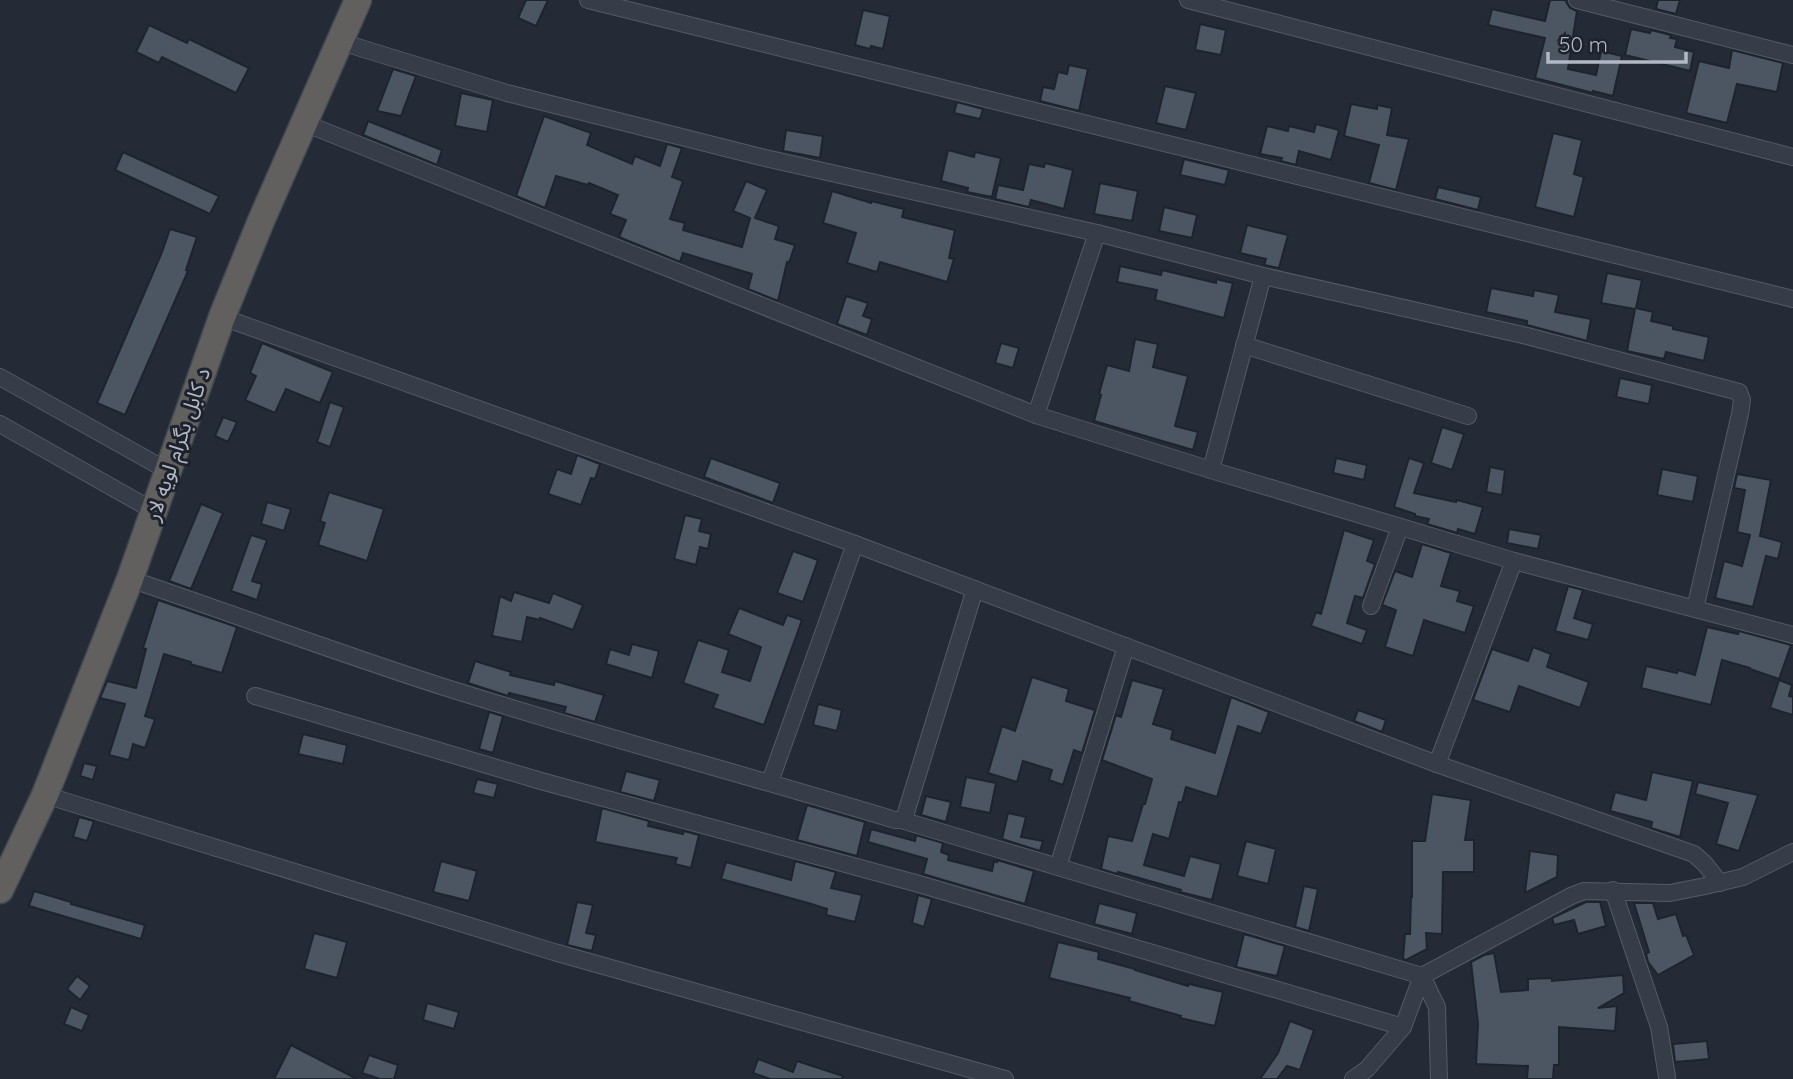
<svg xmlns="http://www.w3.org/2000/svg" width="1793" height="1079" font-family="Quicksand,'Noto Sans Arabic',sans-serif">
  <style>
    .building { fill: #4c5562; stroke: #1e242e; stroke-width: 2 }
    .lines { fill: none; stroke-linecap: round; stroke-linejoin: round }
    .minor-casing { stroke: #555b65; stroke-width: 18 }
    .trunk-casing { stroke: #424852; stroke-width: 29 }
    .minor { stroke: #373d48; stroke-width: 16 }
    .trunk { stroke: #61605e; stroke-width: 26 }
    .labels { text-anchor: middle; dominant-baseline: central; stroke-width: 6; stroke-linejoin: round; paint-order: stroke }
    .street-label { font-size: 21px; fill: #b2b8c4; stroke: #1d222c }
  </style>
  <rect width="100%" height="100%" fill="#242b37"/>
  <!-- building -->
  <g class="building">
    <polygon points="526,0 548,0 536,26 518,18"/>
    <polygon points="1550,0 1565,0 1570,8 1577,11 1568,69 1596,75 1601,51 1622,56 1613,96 1593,91 1593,93 1535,78 1545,38 1488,25 1492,9 1545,21"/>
    <polygon points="1658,0 1680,0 1676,14 1656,9"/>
    <polygon points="863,10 890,16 883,49 871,46 870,49 855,45"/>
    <polygon points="1200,24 1226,30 1221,55 1195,50"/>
    <polygon points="149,25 187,43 189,39 249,68 236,93 162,57 159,63 136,52"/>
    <polygon points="1631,29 1650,33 1651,30 1671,35 1670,38 1677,39 1675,47 1694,52 1690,71 1625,55"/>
    <polygon points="1732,50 1783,63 1777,92 1737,84 1727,123 1686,113 1699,61 1729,68"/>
    <polygon points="1069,65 1088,69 1079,111 1040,101 1043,87 1054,89 1058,72 1067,74"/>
    <polygon points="393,69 416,76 401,116 377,111"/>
    <polygon points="1165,86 1196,93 1186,130 1156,123"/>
    <polygon points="461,93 493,100 487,132 455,126"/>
    <polygon points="957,102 983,109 980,119 954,113"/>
    <polygon points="1351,104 1377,109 1377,105 1392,108 1387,135 1409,139 1396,190 1369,183 1379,145 1344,136"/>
    <polygon points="544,116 591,133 587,145 632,164 635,156 660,166 667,144 682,148 672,177 683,181 670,219 685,223 683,230 742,247 750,218 733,211 746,181 767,190 755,218 779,226 775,239 795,245 789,263 787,262 778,301 748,289 752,274 683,253 680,262 619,237 626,220 610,214 618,195 589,183 588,185 556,176 545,208 516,196"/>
    <polygon points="368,121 442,150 437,165 363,135"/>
    <polygon points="1316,124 1339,130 1331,160 1299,151 1296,165 1281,161 1282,158 1260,154 1267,126 1288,131 1289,126 1314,132"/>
    <polygon points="786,130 823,136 820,158 783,151"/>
    <polygon points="1553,133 1582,140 1574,174 1584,177 1574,217 1535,207"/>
    <polygon points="948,150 974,157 975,152 1001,158 992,197 967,192 968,188 941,181"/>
    <polygon points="123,152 219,196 210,214 115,170"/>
    <polygon points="1184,159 1229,170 1225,185 1180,175"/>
    <polygon points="1045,163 1073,170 1064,209 1031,200 1029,207 995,199 998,185 1023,190 1029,164 1044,167"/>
    <polygon points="1100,183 1138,191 1132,221 1094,214"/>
    <polygon points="1438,187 1481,197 1478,210 1435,199"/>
    <polygon points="832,191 871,203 871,201 904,209 902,217 955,230 949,258 954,259 947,282 880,262 877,272 847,263 856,233 823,223"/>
    <polygon points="1164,207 1197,215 1192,238 1159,231"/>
    <polygon points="1247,225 1288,235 1279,268 1264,265 1266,259 1240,253"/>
    <polygon points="170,229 197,237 186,270 188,271 125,415 97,403 162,252"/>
    <polygon points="1120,266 1161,275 1162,270 1216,283 1216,279 1233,283 1224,318 1155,300 1157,290 1117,282"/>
    <polygon points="1607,273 1642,280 1636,308 1653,312 1651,321 1673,326 1673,329 1709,337 1704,361 1666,352 1664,359 1627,351 1635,309 1601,303"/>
    <polygon points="1491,288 1533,296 1534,290 1559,295 1555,312 1591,319 1587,341 1527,325 1527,321 1486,312"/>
    <polygon points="846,296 868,303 863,316 872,319 867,335 837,324"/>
    <polygon points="1135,339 1158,344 1153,367 1188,376 1175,426 1198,432 1193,450 1094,421 1101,395 1099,394 1107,365 1129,371"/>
    <polygon points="262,343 333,372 320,403 286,389 275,413 245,400 256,376 250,373"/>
    <polygon points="1001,343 1019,348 1013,368 995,363"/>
    <polygon points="1620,378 1652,385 1649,404 1616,397"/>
    <polygon points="330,402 344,407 330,447 317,442"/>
    <polygon points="223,417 237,422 228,442 215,436"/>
    <polygon points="1442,427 1464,434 1452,470 1431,463"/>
    <polygon points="577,455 600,464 595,479 591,478 581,505 548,494 557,469 571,474"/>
    <polygon points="711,458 780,483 773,503 704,477"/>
    <polygon points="1336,458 1367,465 1364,480 1333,473"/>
    <polygon points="1409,458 1424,463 1414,493 1456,502 1457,500 1483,507 1475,534 1458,529 1457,533 1427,524 1429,519 1415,516 1415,514 1394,507"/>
    <polygon points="1490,467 1505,470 1502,495 1486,492"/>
    <polygon points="1662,469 1698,476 1693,502 1657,495"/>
    <polygon points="1737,474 1771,480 1760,536 1782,542 1778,559 1766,556 1753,607 1715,598 1724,561 1742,566 1750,535 1737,532 1745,490 1734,488"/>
    <polygon points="329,492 384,509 367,561 318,545 325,523 320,521"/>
    <polygon points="267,502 291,509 284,531 261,524"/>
    <polygon points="201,504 223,513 191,589 169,581"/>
    <polygon points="685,515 702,519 699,531 711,534 708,549 700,547 696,565 674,559"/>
    <polygon points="1509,529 1541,535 1538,549 1507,543"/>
    <polygon points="1344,530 1374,540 1367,561 1375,564 1363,598 1355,596 1347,623 1367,630 1362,644 1311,626 1316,612 1321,614"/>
    <polygon points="251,535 267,540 252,581 262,584 257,600 231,591"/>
    <polygon points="1422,544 1451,553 1441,586 1460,591 1457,601 1474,606 1465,633 1424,620 1413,656 1385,647 1396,610 1382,605 1395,571 1412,577"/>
    <polygon points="793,551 818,560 803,602 777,593"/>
    <polygon points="1568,586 1583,590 1574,618 1593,624 1588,640 1555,631"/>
    <polygon points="514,592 549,603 553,593 583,605 573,630 540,618 540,620 527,617 522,642 492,636 500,596 511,601"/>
    <polygon points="158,600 237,627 222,673 190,664 191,662 164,654 145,716 155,719 145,748 133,744 129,760 109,755 125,704 100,698 107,681 136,688 146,649 143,648"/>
    <polygon points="739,608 783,625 787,615 802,620 764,725 713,708 718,695 683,683 698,640 729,650 722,672 750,681 761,647 728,634"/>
    <polygon points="1707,627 1738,634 1739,631 1791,645 1779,679 1750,669 1750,668 1722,660 1711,705 1641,688 1646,666 1677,673 1678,670 1695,675"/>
    <polygon points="632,644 659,651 652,678 606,664 610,649 629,655"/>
    <polygon points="1533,647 1551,654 1547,667 1589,682 1580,708 1519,686 1510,712 1473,700 1492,649 1528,661"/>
    <polygon points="475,661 511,672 510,675 554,685 555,681 604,695 595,722 564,713 566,707 509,693 508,696 468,683"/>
    <polygon points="1032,677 1069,689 1066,701 1095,710 1082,753 1074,750 1063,785 1049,780 1052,770 1023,761 1017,782 988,773 1002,726 1015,731"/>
    <polygon points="1132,680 1164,689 1153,724 1173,730 1171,739 1215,753 1231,697 1269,712 1261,734 1238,726 1217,797 1186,787 1182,802 1179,802 1169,839 1153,834 1144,865 1184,876 1190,856 1221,864 1212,900 1180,892 1181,890 1118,872 1117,874 1101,869 1108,836 1132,841 1143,804 1145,804 1152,779 1102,760 1116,715 1121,717"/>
    <polygon points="1779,680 1792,685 1789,696 1793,697 1793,715 1770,708"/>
    <polygon points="818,704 842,710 837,731 813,725"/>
    <polygon points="1358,710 1386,720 1382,732 1354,721"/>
    <polygon points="489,712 503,716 493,753 479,749"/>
    <polygon points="303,734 347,745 343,764 298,754"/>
    <polygon points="84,763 97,766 93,780 80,776"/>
    <polygon points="626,771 660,780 654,801 620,792"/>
    <polygon points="1652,772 1693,781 1680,837 1651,828 1652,822 1610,811 1615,792 1646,800"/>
    <polygon points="966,777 996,783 990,813 960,807"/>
    <polygon points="477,779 498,784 494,798 473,793"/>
    <polygon points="1698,782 1758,795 1739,851 1716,844 1728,803 1695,794"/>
    <polygon points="1432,794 1471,800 1465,840 1474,840 1474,872 1443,872 1442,934 1426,933 1427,949 1406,960 1403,959 1405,934 1410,934 1411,897 1412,897 1412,841 1425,841"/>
    <polygon points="926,796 951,802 946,822 921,815"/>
    <polygon points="807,805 865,822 857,856 797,840"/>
    <polygon points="602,808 649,821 648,826 683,834 684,831 699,835 691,868 675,864 677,858 595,842"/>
    <polygon points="1008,813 1026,817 1021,837 1043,841 1040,851 1002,839"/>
    <polygon points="79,817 94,821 87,841 73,837"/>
    <polygon points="871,829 915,841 916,835 943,843 941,852 949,855 948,860 992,871 994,861 997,862 997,860 1034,871 1025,904 923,874 927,859 868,842"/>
    <polygon points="1246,841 1276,849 1268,884 1237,876"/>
    <polygon points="1530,851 1558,855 1557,877 1525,893"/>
    <polygon points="441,861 477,871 469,901 433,892"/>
    <polygon points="795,861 836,872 831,888 862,895 855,922 826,915 827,909 808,903 721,879 726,862 791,880"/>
    <polygon points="1304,886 1318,889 1309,931 1295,927"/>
    <polygon points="34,891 71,902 71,904 145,925 141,939 29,906"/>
    <polygon points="918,895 932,899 924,927 912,923"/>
    <polygon points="577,902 593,905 586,933 596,935 592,951 567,945"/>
    <polygon points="1586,902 1600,902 1606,926 1578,934 1574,920 1554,925 1552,918"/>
    <polygon points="1099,903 1137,913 1132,934 1094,924"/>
    <polygon points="1634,903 1653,903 1658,919 1676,914 1683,936 1686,935 1694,955 1658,975 1648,962 1646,954 1649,952"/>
    <polygon points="314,933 347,942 337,978 304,969"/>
    <polygon points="1244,934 1285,946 1277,976 1236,967"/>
    <polygon points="1058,942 1099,952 1098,959 1135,969 1135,970 1188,986 1189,984 1223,992 1215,1026 1180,1018 1181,1016 1129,1001 1130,998 1049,978"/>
    <polygon points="1494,953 1501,992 1528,990 1528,979 1552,978 1552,981 1623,975 1624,993 1598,1008 1617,1006 1615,1031 1559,1027 1559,1065 1554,1065 1553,1079 1527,1079 1528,1066 1476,1064 1478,1024 1471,962 1484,955"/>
    <polygon points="77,976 90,986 80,1000 67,989"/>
    <polygon points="427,1003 459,1012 454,1029 423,1020"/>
    <polygon points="71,1007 89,1015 82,1031 64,1024"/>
    <polygon points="1290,1021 1314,1030 1300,1070 1287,1066 1277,1079 1260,1079 1278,1053"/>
    <polygon points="1707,1041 1709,1059 1675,1062 1673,1044"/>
    <polygon points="291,1045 357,1079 274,1079"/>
    <polygon points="369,1055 398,1065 394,1079 380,1079 362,1073"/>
    <polygon points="758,1059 793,1072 797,1061 843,1076 842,1079 770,1079 753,1073"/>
  </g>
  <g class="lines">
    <!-- minor casing -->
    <g class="minor-casing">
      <g id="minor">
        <polyline points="588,0 1793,299"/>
        <polyline points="1188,0 1793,157"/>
        <polyline points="1577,0 1793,55"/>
        <polyline points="341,42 507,93 761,157 1097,233 1263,276 1527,336 1739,392 1742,400 1740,414 1695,609"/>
        <polyline points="304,123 1036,415 1211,470 1514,561 1793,635"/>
        <polyline points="222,317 855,544 1437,764 1694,854 1705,864 1720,883"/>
        <polyline points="1244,345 1468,416"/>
        <polyline points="0,377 168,471"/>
        <polyline points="1036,415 1097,233"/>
        <polyline points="0,424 154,511"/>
        <polyline points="1211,470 1263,276"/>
        <path d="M130,579C236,615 341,654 447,688C596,735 746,775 895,820H901L905,816L975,589"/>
        <polyline points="1371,606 1400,527"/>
        <polyline points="255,696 541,781 919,884 1403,1027"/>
        <polyline points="1437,764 1514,561"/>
        <polyline points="770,782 855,544"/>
        <polyline points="45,795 554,952 1005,1079"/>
        <polyline points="901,820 1422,976 1437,1007 1439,1079"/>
        <polyline points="1058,867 1126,646"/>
        <polyline points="1613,890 1659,1027 1667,1077"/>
        <polyline points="1353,1079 1367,1069 1403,1027 1422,976 1571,896 1584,891 1670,893 1705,886 1743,877 1793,852"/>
      </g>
    </g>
    <!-- trunk casing -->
    <g class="trunk-casing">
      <polyline id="trunk" points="0,890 45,795 130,579 222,317 261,221 358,0"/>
    </g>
    <!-- minor -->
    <use href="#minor" class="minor"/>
    <!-- trunk -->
    <use href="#trunk" class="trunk"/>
  </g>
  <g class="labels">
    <!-- street labels -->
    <g class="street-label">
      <text transform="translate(177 444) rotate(-71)">د کابل بگرام لویه لار</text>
    </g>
  </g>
  <!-- scale -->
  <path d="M1548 52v10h138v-10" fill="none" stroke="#b2b8c4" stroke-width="3.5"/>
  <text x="1559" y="52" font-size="21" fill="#b2b8c4" stroke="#1d222c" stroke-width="5" paint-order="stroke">50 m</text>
</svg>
